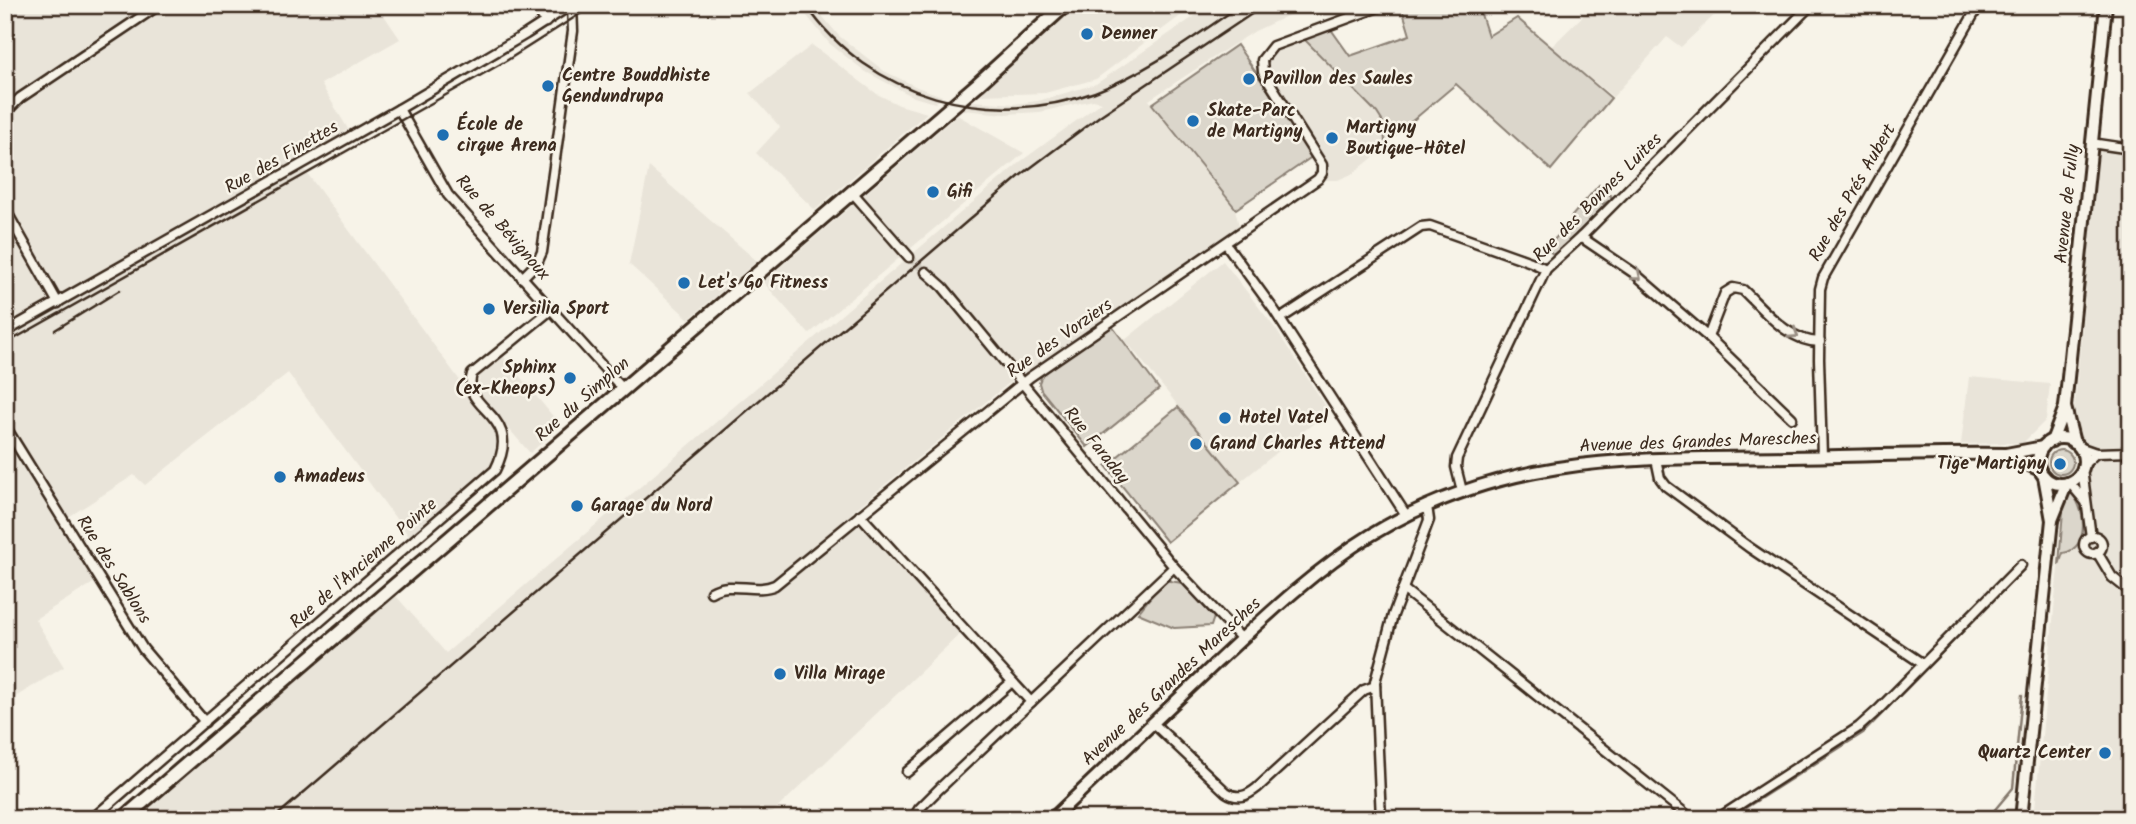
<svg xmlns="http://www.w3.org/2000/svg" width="2136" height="824" font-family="Kalam,sans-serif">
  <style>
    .built { fill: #e9e4d9 }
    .green { fill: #dbd6cb; stroke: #8b8074; stroke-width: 2 }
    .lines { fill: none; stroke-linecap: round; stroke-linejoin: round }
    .stream { stroke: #84786c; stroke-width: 2.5 }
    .street-tunnel { stroke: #d1cbc0; stroke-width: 8; stroke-dasharray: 8 4; stroke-linecap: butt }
    .street-casing { stroke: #3b2a1e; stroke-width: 13 }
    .secondary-casing { stroke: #3b2a1e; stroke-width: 16 }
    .primary-casing { stroke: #3b2a1e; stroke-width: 18 }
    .street { stroke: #f7f3e8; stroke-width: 8 }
    .secondary { stroke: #f7f3e8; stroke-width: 10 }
    .primary { stroke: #f7f3e8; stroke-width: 12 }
    .rail { stroke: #3b2a1e; stroke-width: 2.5 }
    .oneway { stroke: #998e83 }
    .poi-dot { fill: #1f6fb2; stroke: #f7f3e8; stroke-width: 2.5 }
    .labels { text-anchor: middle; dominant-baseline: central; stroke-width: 5; stroke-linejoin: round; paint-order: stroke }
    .poi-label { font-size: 18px; font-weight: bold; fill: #3b2a1e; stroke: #f7f3e8; text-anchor: start }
    .street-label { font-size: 18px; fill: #3b2a1e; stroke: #f7f3e8 }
  </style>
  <rect width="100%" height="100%" fill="#f7f3e8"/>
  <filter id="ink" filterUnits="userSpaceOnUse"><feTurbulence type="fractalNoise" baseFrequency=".0143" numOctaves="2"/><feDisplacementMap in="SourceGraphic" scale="14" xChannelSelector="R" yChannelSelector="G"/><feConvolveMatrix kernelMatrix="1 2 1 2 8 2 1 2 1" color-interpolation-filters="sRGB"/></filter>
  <g filter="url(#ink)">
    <!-- built -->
    <g class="built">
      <polygon points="12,5 132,5 136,10 144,5 377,5 400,39 321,84 348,129 298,161 492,424 497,433 501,447 494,466 411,539 288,373 145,485 134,475 59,523 95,582 35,619 64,667 12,699 5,686 5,327 18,318 5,296 5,41"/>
      <polygon points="798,5 813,5 839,36 884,71 917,87 942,96 935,103 914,97 866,72 830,44"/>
      <polygon points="1047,5 1190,5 1191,8 1096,79 1045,93 981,95"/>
      <polygon points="1211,5 1310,5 1255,31 1231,46 1149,100 1235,209 1239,226 1009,383 852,512 962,632 766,819 137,819 396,596 446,653 1020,162 1102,102 1093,100 1040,112 1005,114 963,110 972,101 1014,104 1038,101 1096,84"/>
      <polygon points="1594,5 1725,5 1681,47 1667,37 1613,97 1551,47"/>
      <polygon points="1303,38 1377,113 1384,124 1385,144 1381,151 1354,173 1338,180 1324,180 1329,169 1325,158 1265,69 1267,58 1275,50"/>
      <polygon points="812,45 877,94 899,105 927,113 815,210 756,153 780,127 750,93"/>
      <polygon points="957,115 1024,153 809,334 763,282"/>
      <polygon points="2099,149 2131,154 2131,819 2034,819 2063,516 2071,487 2090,464 2072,432"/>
      <polygon points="649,167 757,261 689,319 629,264"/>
      <polygon points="1223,261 1275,328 1329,411 1240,482 1125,340"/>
      <polygon points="503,356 561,426 530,453 480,396 477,387 480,376"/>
      <polygon points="1969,377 2050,384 2046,420 2023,443 1961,444"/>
    </g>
    <!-- green -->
    <g class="green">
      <polygon points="1401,5 1478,5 1488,36 1517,18 1611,98 1551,170 1456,84 1385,144 1384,124 1377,113 1303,38 1330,28 1350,56 1410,35"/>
      <polygon points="1237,45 1313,156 1236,209 1152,104"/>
      <polygon points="1599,185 1611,196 1611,200 1603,204 1604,206 1555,256 1546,248 1573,220 1571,217"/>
      <polygon points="1112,326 1159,389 1087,447 1041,390 1039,383 1042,375"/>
      <polygon points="1178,407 1240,482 1167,542 1106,466"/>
      <circle cx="2061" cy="462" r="12"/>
      <path d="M2069,491C2086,505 2091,549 2063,553L2059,565L2063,510Z"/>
      <polygon points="1164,580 1182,583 1214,617 1211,626 1174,628 1138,613"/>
    </g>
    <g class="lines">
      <!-- stream -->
      <g class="stream">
        <polyline points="1728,819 1863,733 2025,568"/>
        <polyline points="1987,819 2013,788 2022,695"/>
      </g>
      <!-- street-tunnel -->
      <polyline class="street-tunnel" points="909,257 926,272"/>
      <!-- street casing -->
      <g class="street-casing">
        <g id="street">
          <polyline points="534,5 546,22"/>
          <polyline points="399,109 448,195 623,389"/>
          <polyline points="5,113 20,98 159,5"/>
          <polyline points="2091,143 2131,149"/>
          <polyline points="852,192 909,257"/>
          <polyline points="5,209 58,303"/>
          <path d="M1581,237L1634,273L1708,337L1725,293L1733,288L1743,290C1764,310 1789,342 1820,342"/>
          <polyline points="1226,244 1274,310 1406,515"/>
          <polyline points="926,272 943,287 1174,567 1242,639"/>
          <polyline points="522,278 537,263 542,252 573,31 572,5"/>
          <polyline points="1280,319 1421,227 1430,226 1531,262 1546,269"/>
          <polyline points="5,332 399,109 526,34 571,5"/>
          <polyline points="1708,337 1792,418"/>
          <polyline points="5,426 143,649 205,722"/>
          <polyline points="2079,447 2096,453 2131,452"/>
          <polyline points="1822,456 1819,359 1820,289 1823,278 1979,5"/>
          <polyline points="1656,459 1660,478 1666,486 1750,548 1923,664"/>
          <polyline points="2083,465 2096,453"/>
          <polyline points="2082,469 2091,537"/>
          <polyline points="2069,482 2085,501"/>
          <polyline points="1462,491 1456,467 1457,458 1546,269 1581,237 1811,5"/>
          <polyline points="860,515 1031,702"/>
          <circle cx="2093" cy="545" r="9"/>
          <polyline points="2097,552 2112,577 2131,592"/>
          <polyline points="1403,589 1692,819"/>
          <path d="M711,592C731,580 755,594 775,585L1030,377L1318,179L1322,173V165L1263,72L1262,60L1273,46L1384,5"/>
          <path d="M1153,723L1226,792C1238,800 1247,796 1257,788L1364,690L1375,686"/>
          <polyline points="907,772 1012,682"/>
          <path d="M92,819L495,470C525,412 460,412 472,374L552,309"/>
          <polyline points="913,819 919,809 940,788 1174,567"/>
          <polyline points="1381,819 1375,682 1393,615 1429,520 1427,506"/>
          <polyline points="1717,819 1859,727 1879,709 2021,565"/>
        </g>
      </g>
      <!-- secondary casing -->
      <g class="secondary-casing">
        <g id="secondary">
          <polyline points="2065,407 2074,443"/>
          <circle cx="2061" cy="461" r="23"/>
          <polyline points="2052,441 2065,407 2106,5"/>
          <polyline points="2006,454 2040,470"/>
          <polyline points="2052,520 2067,483"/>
          <path d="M1052,819C1107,767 1162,714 1217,662C1265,617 1314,570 1371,535C1508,452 1637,459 1790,457C1862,456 1934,453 2006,454L2043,447"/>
          <polyline points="2021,819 2052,520 2044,476"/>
        </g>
      </g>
      <!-- primary casing -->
      <g class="primary-casing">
        <polyline id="primary" points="123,819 978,84 1065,5"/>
      </g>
      <!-- street -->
      <use href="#street" class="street"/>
      <!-- secondary -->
      <use href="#secondary" class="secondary"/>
      <!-- primary -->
      <use href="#primary" class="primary"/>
      <!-- rail -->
      <g class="rail">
        <path d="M806,5C869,98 992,130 1095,92C1148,72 1195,36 1241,5"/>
        <polyline points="55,330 120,290"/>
        <polyline points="5,344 506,61 594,5"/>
        <polyline points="273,819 1021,175 1101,115 1265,5"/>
      </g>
    </g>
    <!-- one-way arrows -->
    <defs><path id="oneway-chevron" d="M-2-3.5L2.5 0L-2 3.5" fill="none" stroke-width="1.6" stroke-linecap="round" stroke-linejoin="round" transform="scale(1.75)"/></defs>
    <g class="oneway">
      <use href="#oneway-chevron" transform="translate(1637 276) rotate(39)"/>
      <use href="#oneway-chevron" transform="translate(1794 334) rotate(33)"/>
    </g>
  </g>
  <!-- markers -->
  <g class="poi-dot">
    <circle cx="1087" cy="34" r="7"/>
    <circle cx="1249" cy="79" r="7"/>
    <circle cx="548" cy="86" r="7"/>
    <circle cx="1193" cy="121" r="7"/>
    <circle cx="443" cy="135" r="7"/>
    <circle cx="1332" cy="138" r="7"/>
    <circle cx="933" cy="192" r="7"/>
    <circle cx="684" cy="283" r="7"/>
    <circle cx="489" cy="309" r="7"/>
    <circle cx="570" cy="378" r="7"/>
    <circle cx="1225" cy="418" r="7"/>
    <circle cx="1196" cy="444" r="7"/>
    <circle cx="2060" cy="464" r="7"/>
    <circle cx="280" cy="477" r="7"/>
    <circle cx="577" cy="506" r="7"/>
    <circle cx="780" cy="674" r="7"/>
    <circle cx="2105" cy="753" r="7"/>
  </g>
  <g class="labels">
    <!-- poi labels -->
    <g class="poi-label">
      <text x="1101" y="34">Denner</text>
      <text x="562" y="76">Centre Bouddhiste<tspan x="562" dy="21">Gendundrupa</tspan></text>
      <text x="1263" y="79">Pavillon des Saules</text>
      <text x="1207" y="111">Skate-Parc<tspan x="1207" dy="21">de Martigny</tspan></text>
      <text x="457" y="125">École de<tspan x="457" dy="21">cirque Arena</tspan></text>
      <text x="1346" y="128">Martigny<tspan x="1346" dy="21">Boutique-Hôtel</tspan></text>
      <text x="947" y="192">Gifi</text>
      <text x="698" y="283">Let's Go Fitness</text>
      <text x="503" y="309">Versilia Sport</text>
      <text x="556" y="368" text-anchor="end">Sphinx<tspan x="556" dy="21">(ex-Kheops)</tspan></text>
      <text x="1239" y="418">Hotel Vatel</text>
      <text x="1210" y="444">Grand Charles Attend</text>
      <text x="2046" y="464" text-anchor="end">Tige Martigny</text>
      <text x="294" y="477">Amadeus</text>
      <text x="591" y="506">Garage du Nord</text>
      <text x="794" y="674">Villa Mirage</text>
      <text x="2091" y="753" text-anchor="end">Quartz Center</text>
    </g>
    <!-- street labels -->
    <g class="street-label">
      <text transform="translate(282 158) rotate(-30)">Rue des Finettes</text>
      <text transform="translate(1853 193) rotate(-60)">Rue des Prés Aubert</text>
      <text transform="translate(1598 198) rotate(-45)">Rue des Bonnes Luites</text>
      <text transform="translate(2068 204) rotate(-84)">Avenue de Fully</text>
      <text transform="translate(502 228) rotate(49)">Rue de Bévignoux</text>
      <text transform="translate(1060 339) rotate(-35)">Rue des Vorziers</text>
      <text transform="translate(583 400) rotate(-41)">Rue du Simplon</text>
      <text transform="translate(1698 443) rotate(-2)">Avenue des Grandes Maresches</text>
      <text transform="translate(1096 446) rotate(51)">Rue Faraday</text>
      <text transform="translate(364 564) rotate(-41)">Rue de l'Ancienne Pointe</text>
      <text transform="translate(113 570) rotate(58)">Rue des Sablons</text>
      <text transform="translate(1172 682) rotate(-43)">Avenue des Grandes Maresches</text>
    </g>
  </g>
  <!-- margin -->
  <rect width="2136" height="824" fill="none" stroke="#f7f3e8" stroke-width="28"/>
  <rect x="14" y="14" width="2108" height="796" fill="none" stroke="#3b2a1e" stroke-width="2.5" filter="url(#ink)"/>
</svg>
